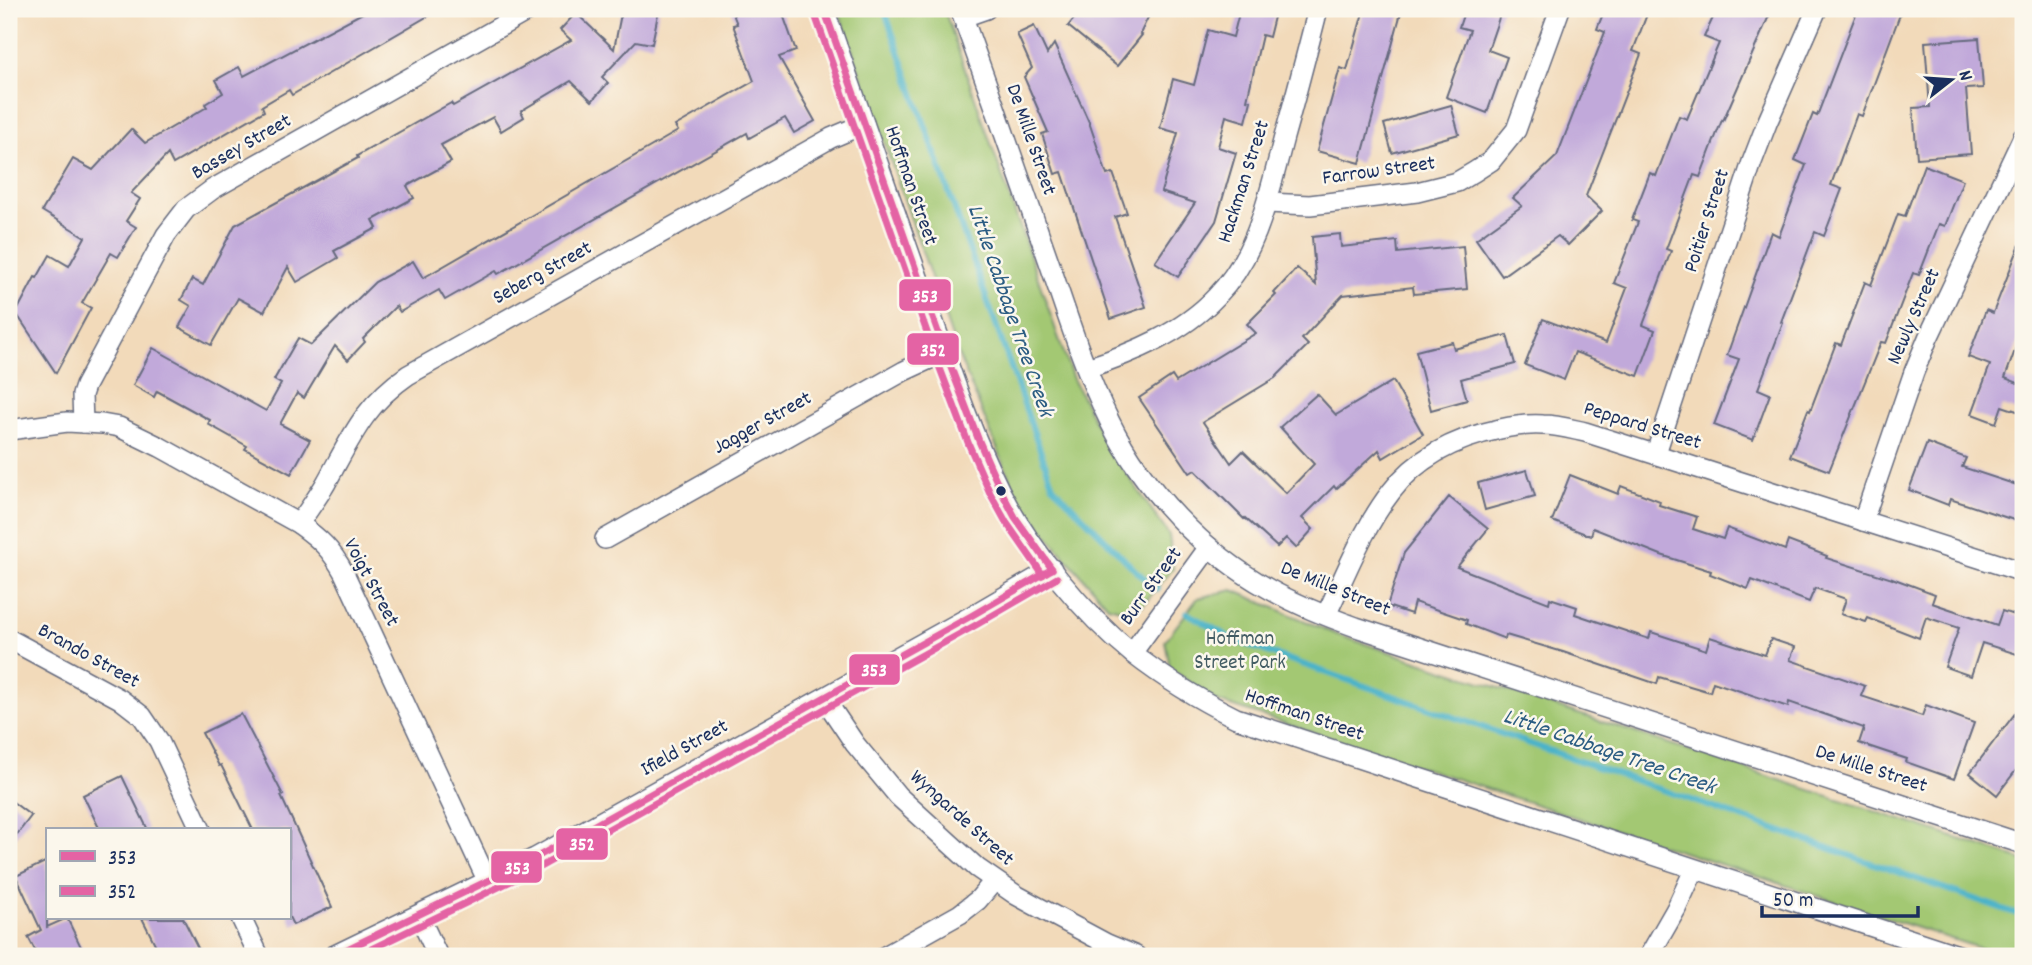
<svg xmlns="http://www.w3.org/2000/svg" width="2032" height="965" font-family="Dekko,sans-serif">
  <style>
    .green { fill: #a3c873; stroke: #5f7c68; stroke-width: 2 }
    .lines { fill: none; stroke-linecap: round; stroke-linejoin: round }
    .stream { stroke: #4bb3c9; stroke-width: 6 }
    .building { fill: #c1a9da }
    .minor-casing { stroke: #666b7e; stroke-width: 22 }
    .minor { stroke: #fff; stroke-width: 19 }
    .bus-1-casing { stroke: #fbf7ec; stroke-width: 12 }
    .bus-2-casing { stroke: #fbf7ec; stroke-width: 12 }
    .bus-1 { stroke: #e463a4; stroke-width: 7 }
    .bus-2 { stroke: #e463a4; stroke-width: 7 }
    .bus-dot { fill: #1b2f5e; stroke: #fbf7ec; stroke-width: 2.5 }
    .labels { text-anchor: middle; dominant-baseline: central; stroke-width: 5; stroke-linejoin: round; paint-order: stroke }
    .street-label { font-size: 21px; fill: #1b2f5e; stroke: #fbf7ec }
    .park-label { font-size: 21px; fill: #445d64; stroke: #fbf7ec }
    .water-label { font-size: 23px; font-style: italic; fill: #2c5d83; stroke: #fbf7ec }
    .line-badge { stroke: #fbf7ec; stroke-width: 2.5 }
    .badge-label { font-size: 19px; text-anchor: middle; font-weight: bold; fill: #fff }
  </style>
  <rect width="100%" height="100%" fill="#fbf7ec"/>
  <filter id="ink" filterUnits="userSpaceOnUse"><feTurbulence type="fractalNoise" baseFrequency=".0143" numOctaves="2"/><feDisplacementMap in="SourceGraphic" scale="14" xChannelSelector="R" yChannelSelector="G"/><feConvolveMatrix kernelMatrix="1 2 1 2 8 2 1 2 1" color-interpolation-filters="sRGB"/></filter>
  <filter id="wash" filterUnits="userSpaceOnUse"><feTurbulence type="fractalNoise" baseFrequency=".00686" numOctaves="4" result="noise"/><feDisplacementMap in="SourceGraphic" scale="28" xChannelSelector="R" yChannelSelector="G"/><feGaussianBlur stdDeviation="1.57" result="paint"/><feColorMatrix in="noise" values="0 0 0 0 0 0 0 0 0 0 0 0 0 0 0 0 0 1.4 0 .05"/><feComposite in="paint" operator="in"/></filter>
  <g filter="url(#wash)">
    <rect width="100%" height="100%" fill="#f2daba"/>
    <!-- green -->
    <g class="green">
      <polygon points="838,9 944,9 1073,379 1105,442 1169,535 1173,569 1143,605 1121,609 1108,606 1060,551 1017,496 957,352"/>
      <polygon points="1233,590 1338,635 2023,860 2023,956 2004,956 1216,701 1170,668 1165,641 1198,598"/>
    </g>
    <g class="lines">
      <!-- stream -->
      <g class="stream">
        <polyline points="884,9 1053,486 1137,572 1158,589"/>
        <polyline points="1187,613 1236,641 2023,916"/>
      </g>
    </g>
    <g id="blocks">
      <!-- building -->
      <g class="building">
        <polygon points="370,9 440,9 292,95 289,90 262,106 264,111 173,164 168,154 131,193 140,199 126,221 136,227 118,257 111,253 82,303 91,308 56,373 16,313 35,277 37,278 50,255 69,266 85,237 42,211 73,159 93,170 131,129 145,143 207,107 205,104 223,93 216,80 239,67 244,76"/>
        <polygon points="622,9 659,9 652,44 636,41 602,77 608,83 592,101 571,81 521,111 524,117 501,131 493,117 441,145 451,162 407,186 414,198 373,220 377,228 334,251 338,258 297,282 288,267 264,312 238,298 211,345 179,327 191,306 181,300 192,279 203,285 235,225 358,158 357,156 451,103 453,106 571,40 560,30 576,13 614,49"/>
        <polygon points="731,9 781,9 796,51 779,57 815,121 794,133 785,118 749,138 747,133 498,274 496,271 445,300 439,290 400,312 396,306 363,339 365,342 348,360 335,346 304,398 297,393 280,424 310,440 291,474 245,449 247,446 208,424 210,420 157,391 154,397 133,385 153,348 266,411 281,384 274,380 298,338 311,345 375,282 413,261 423,278 678,131 675,126 754,81 733,25 737,24"/>
        <polygon points="1082,9 1152,9 1140,34 1142,35 1117,66 1068,26"/>
        <polygon points="1240,9 1276,9 1269,37 1262,35 1247,100 1251,101 1246,122 1226,116 1218,147 1236,153 1216,221 1178,277 1155,262 1195,203 1161,192 1178,133 1160,128 1173,79 1194,85 1208,30 1233,37"/>
        <polygon points="1364,9 1402,9 1360,163 1317,151 1340,68 1347,70"/>
        <polygon points="1465,9 1502,9 1488,50 1507,57 1487,113 1446,97 1470,30 1459,27"/>
        <polygon points="1605,9 1649,9 1633,51 1641,54 1586,196 1602,211 1568,245 1558,236 1502,276 1476,239 1522,206 1513,198 1557,156 1605,32 1597,29"/>
        <polygon points="1717,9 1772,9 1723,121 1722,120 1700,177 1694,175 1666,249 1671,251 1643,325 1655,330 1638,376 1575,352 1564,380 1525,365 1543,319 1606,343 1627,288 1614,283 1638,222 1632,220 1650,173 1656,176 1679,116 1687,119 1719,43 1704,37"/>
        <polygon points="1858,9 1902,9 1862,116 1857,114 1831,185 1842,189 1824,236 1815,232 1781,322 1783,323 1758,389 1770,394 1753,440 1714,425 1739,359 1727,355 1771,232 1779,236 1806,165 1795,160 1813,114 1817,116"/>
        <polygon points="1034,26 1047,54 1054,44 1089,122 1107,175 1113,173 1127,213 1115,217 1146,307 1111,319 1062,172 1055,174 1042,134 1048,132 1024,77 1032,68 1017,34"/>
        <polygon points="1979,38 1983,88 1966,89 1971,154 1917,158 1913,108 1930,107 1925,42"/>
        <polygon points="1451,105 1459,134 1392,153 1384,124"/>
        <polygon points="1924,165 1963,180 1945,226 1939,224 1919,275 1913,273 1886,343 1881,342 1829,471 1790,456 1808,410 1810,411 1836,343 1841,345 1865,282 1871,285 1898,214 1905,216"/>
        <polygon points="1340,234 1341,247 1397,241 1398,253 1463,246 1467,289 1414,294 1413,287 1343,295 1302,339 1308,345 1275,378 1203,422 1231,463 1243,451 1286,493 1314,464 1280,427 1317,394 1336,415 1393,381 1423,434 1383,458 1379,450 1336,489 1334,486 1302,518 1313,529 1296,548 1286,538 1277,547 1245,518 1244,519 1195,470 1190,473 1139,398 1172,376 1176,382 1256,333 1247,324 1276,295 1274,293 1297,268 1316,285 1312,237"/>
        <polygon points="2022,239 2023,328 2005,378 2023,385 2023,413 2002,406 1996,423 1972,414 1990,365 1968,357 1986,310 1993,313"/>
        <polygon points="1507,335 1515,364 1461,379 1467,400 1431,410 1416,351 1452,342 1454,349"/>
        <polygon points="1927,443 1966,458 1962,467 2023,487 2023,523 1950,499 1948,505 1909,490"/>
        <polygon points="1527,470 1535,496 1485,510 1478,483"/>
        <polygon points="1570,475 1618,494 1621,486 1660,501 1659,505 1697,517 1693,529 1723,539 1727,528 1785,550 1788,541 1827,556 1826,558 1892,579 1892,578 1935,594 1932,603 1997,625 2002,611 2023,618 2023,656 1982,643 1971,676 1945,667 1959,628 1926,617 1919,638 1868,618 1866,622 1841,614 1846,599 1815,588 1809,602 1752,580 1748,589 1710,574 1711,571 1661,555 1593,528 1591,536 1552,521"/>
        <polygon points="1449,497 1488,529 1457,567 1549,603 1550,598 1577,607 1575,614 1649,639 1651,632 1706,650 1710,637 1765,655 1771,639 1795,647 1790,660 1865,686 1861,696 1922,716 1926,705 1974,723 1954,779 1906,762 1907,759 1859,743 1864,728 1789,702 1788,707 1713,682 1710,692 1659,677 1657,684 1563,652 1506,635 1505,639 1466,624 1467,620 1414,602 1411,614 1387,606 1404,553"/>
        <polygon points="2023,703 2023,761 1997,795 1970,773"/>
        <polygon points="241,714 283,795 281,796 332,907 293,925 289,917 289,830 253,830 221,765 219,766 202,733"/>
        <polygon points="122,776 148,830 100,830 83,795"/>
        <polygon points="9,799 31,816 9,845"/>
        <polygon points="47,861 47,927 67,918 83,951 73,956 38,956 28,937 41,930 16,876"/>
        <polygon points="142,918 183,918 202,956 161,956"/>
      </g>
    </g>
  </g>
  <g filter="url(#ink)">
    <use href="#blocks" fill-opacity="0" stroke="#666b7e" stroke-width="2"/>
    <g class="lines">
      <!-- minor casing -->
      <g class="minor-casing">
        <g id="minor">
          <path d="M824,9C856,100 888,192 920,283C945,353 967,425 1000,491C1029,548 1083,614 1133,654C1165,679 1200,700 1236,718L1961,956"/>
          <path d="M960,9C990,92 1019,176 1048,259C1067,314 1084,370 1110,422C1143,489 1204,553 1269,589C1297,605 1326,616 1356,627L2023,844"/>
          <polyline points="963,17 986,9"/>
          <polyline points="1267,203 1310,205 1417,192 1457,182 1474,172 1491,161 1516,130 1560,9"/>
          <path d="M1087,368C1133,353 1182,333 1216,297C1258,254 1269,194 1284,137C1296,95 1307,52 1318,9"/>
          <polyline points="83,423 82,395 85,386 166,235 186,209 213,189 531,9"/>
          <path d="M9,430L67,422L102,424L119,427L160,447L299,524C320,539 331,549 344,573L488,882"/>
          <polyline points="1656,453 1752,162 1767,123 1817,9"/>
          <polyline points="1863,521 1914,372 1928,338 2023,137"/>
          <path d="M299,524C308,510 318,497 326,483C351,438 364,405 408,375L831,138L864,124"/>
          <polyline points="605,539 904,371 945,352"/>
          <path d="M1326,615C1346,574 1363,528 1391,492C1418,456 1457,438 1500,429C1514,426 1528,424 1543,425C1557,425 1571,429 1585,432L2023,572"/>
          <polyline points="9,639 120,699 142,716 159,741 201,830"/>
          <polyline points="1132,653 1209,547"/>
          <polyline points="824,698 855,744 898,796 977,868 1016,895 1038,907 1107,944 1136,956"/>
          <polyline points="419,916 438,956"/>
          <polyline points="241,918 259,956"/>
          <polyline points="333,956 535,858 971,616 1052,569"/>
          <polyline points="885,956 960,914 978,900 994,881"/>
          <polyline points="1649,956 1676,909 1694,870"/>
        </g>
      </g>
      <!-- minor -->
      <use href="#minor" class="minor"/>
      <!-- bus-1 casing -->
      <g class="bus-1-casing">
        <g id="bus-1">
          <polyline points="824,9 945,352 979,441 1000,489 1015,517 1052,569"/>
          <polyline points="333,956 535,858 971,616 1052,569"/>
        </g>
      </g>
      <!-- bus-2 casing -->
      <g class="bus-2-casing">
        <g id="bus-2">
          <polyline points="814,12 935,355 969,445 990,493 1006,522 1043,575"/>
          <polyline points="357,956 540,867 976,625 1057,578"/>
        </g>
      </g>
      <!-- bus-1 -->
      <use href="#bus-1" class="bus-1"/>
      <!-- bus-2 -->
      <use href="#bus-2" class="bus-2"/>
    </g>
  </g>
  <!-- markers -->
  <circle class="bus-dot" cx="1001" cy="491" r="6"/>
  <g class="labels">
    <!-- street labels -->
    <g class="street-label">
      <text transform="translate(1030 140) rotate(71)">De Mille Street</text>
      <text transform="translate(242 148) rotate(-30)">Bassey Street</text>
      <text transform="translate(1379 172) rotate(-8)">Farrow Street</text>
      <text transform="translate(1245 182) rotate(-72)">Hackman Street</text>
      <text transform="translate(910 186) rotate(71)">Hoffman Street</text>
      <text transform="translate(1708 221) rotate(-72)">Poitier Street</text>
      <text transform="translate(543 274) rotate(-29)">Seberg Street</text>
      <text transform="translate(1915 317) rotate(-66)">Newly Street</text>
      <text transform="translate(763 424) rotate(-29)">Jagger Street</text>
      <text transform="translate(1642 427) rotate(17)">Peppard Street</text>
      <text transform="translate(370 583) rotate(62)">Voigt Street</text>
      <text transform="translate(1152 587) rotate(-54)">Burr Street</text>
      <text transform="translate(1335 590) rotate(22)">De Mille Street</text>
      <text transform="translate(88 657) rotate(29)">Brando Street</text>
      <text transform="translate(1304 716) rotate(19)">Hoffman Street</text>
      <text transform="translate(685 749) rotate(-29)">Ifield Street</text>
      <text transform="translate(1871 770) rotate(18)">De Mille Street</text>
      <text transform="translate(961 819) rotate(42)">Wyngarde Street</text>
    </g>
    <!-- park labels -->
    <g class="park-label">
      <text x="1240" y="640">Hoffman<tspan x="1240" dy="24">Street Park</tspan></text>
    </g>
    <!-- water labels -->
    <g class="water-label">
      <text transform="translate(1009 311) rotate(71)">Little Cabbage Tree Creek</text>
      <text transform="translate(1609 753) rotate(19)">Little Cabbage Tree Creek</text>
    </g>
  </g>
  <g class="line-badge">
    <rect x="898" y="278" width="54" height="34" rx="7" fill="#e463a4"/>
    <rect x="906" y="332" width="54" height="34" rx="7" fill="#e463a4"/>
    <rect x="848" y="653" width="53" height="33" rx="7" fill="#e463a4"/>
    <rect x="555" y="827" width="54" height="34" rx="7" fill="#e463a4"/>
    <rect x="490" y="850" width="53" height="34" rx="7" fill="#e463a4"/>
  </g>
  <g class="badge-label">
    <text x="925" y="302">353</text>
    <text x="933" y="356">352</text>
    <text x="874" y="676">353</text>
    <text x="582" y="850">352</text>
    <text x="517" y="874">353</text>
  </g>
  <!-- margin -->
  <rect width="2032" height="965" fill="none" stroke="#fbf7ec" stroke-width="35"/>
  <!-- legend -->
  <rect x="46" y="828" width="245" height="91" fill="#fbf7ec" stroke="#a1a7b3" stroke-width="2"/>
  <rect x="60" y="851" width="35" height="10" fill="#e463a4" stroke="#a1a7b3" stroke-width="2"/>
  <text x="108" y="864" font-size="21" fill="#1b2f5e">353</text>
  <rect x="60" y="886" width="35" height="10" fill="#e463a4" stroke="#a1a7b3" stroke-width="2"/>
  <text x="108" y="898" font-size="21" fill="#1b2f5e">352</text>
  <!-- north arrow -->
  <g transform="translate(1951 80) rotate(73)" stroke="#fbf7ec" stroke-width="5" paint-order="stroke">
  <path d="M0-5L12 26L0 18L-12 26Z" fill="#1b2f5e"/>
  <text y="-10" font-size="19" font-weight="bold" text-anchor="middle" fill="#1b2f5e">N</text>
  </g>
  <!-- scale -->
  <path d="M1762 906v10h156v-10" fill="none" stroke="#1b2f5e" stroke-width="3.5"/>
  <text x="1773" y="906" font-size="21" fill="#1b2f5e" stroke="#fbf7ec" stroke-width="5" paint-order="stroke">50 m</text>
</svg>
